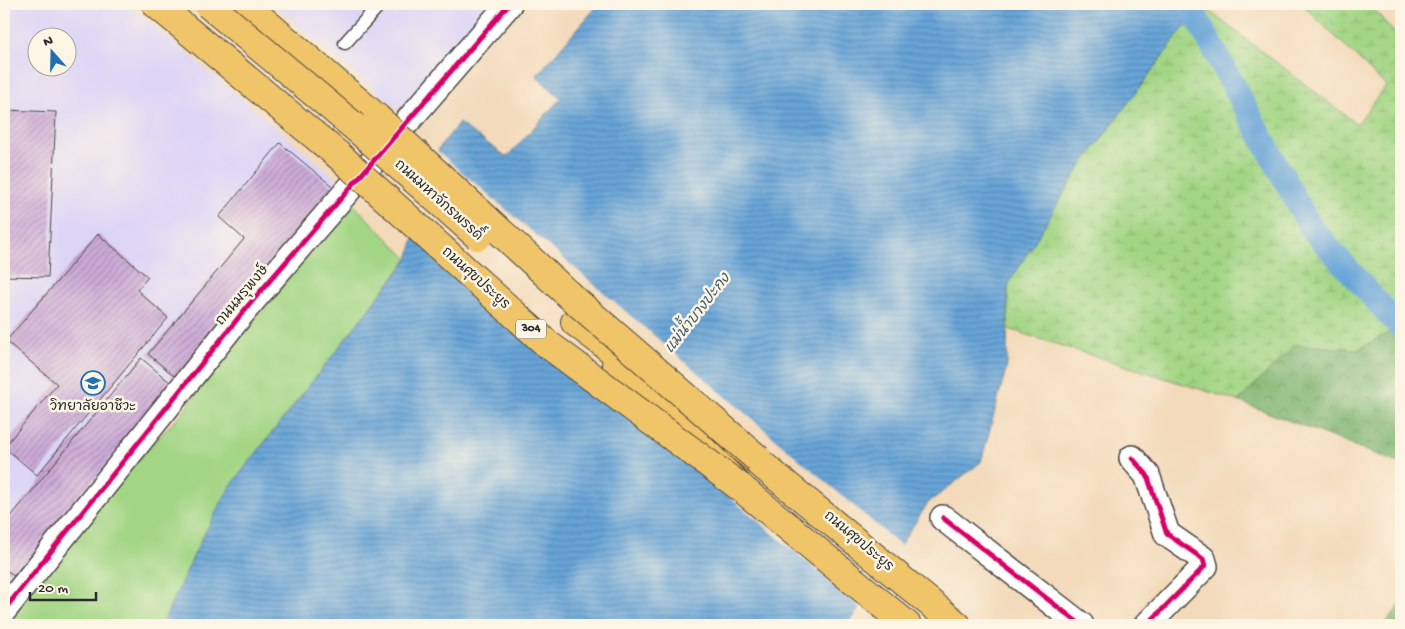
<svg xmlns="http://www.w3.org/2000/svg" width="1405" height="629" font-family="'Gochi Hand','Playpen Sans Thai',sans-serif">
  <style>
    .built { fill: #ddd5f6; fill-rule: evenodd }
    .forest { fill: url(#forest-crowns); stroke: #56704e }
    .wetland { fill: url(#wetland-marsh); stroke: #668058 }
    .park { fill: #a2d584; stroke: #668058 }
    .water { fill: url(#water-rules); stroke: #496882 }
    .pier { fill: #f3daba }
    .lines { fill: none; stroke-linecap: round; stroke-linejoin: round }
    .canal { stroke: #67a4d8; stroke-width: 24 }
    .building { fill: url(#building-hatch) }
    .service-casing { stroke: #494540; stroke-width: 15 }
    .minor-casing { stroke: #494540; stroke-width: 28 }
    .primary-casing { stroke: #494540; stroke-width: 30 }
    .service { stroke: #fff; stroke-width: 12 }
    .minor { stroke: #fff; stroke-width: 25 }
    .primary { stroke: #f0c469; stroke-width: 28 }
    .primary-bridge-casing { stroke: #494540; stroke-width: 30; stroke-linecap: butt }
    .primary-bridge { stroke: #f0c469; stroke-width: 28 }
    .cycleway-casing { stroke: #fcf5e5; stroke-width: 8 }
    .cycleway { stroke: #d6006c; stroke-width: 5 }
    .labels { text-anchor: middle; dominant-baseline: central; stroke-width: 5; stroke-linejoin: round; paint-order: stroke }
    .shield { fill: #fcf5e5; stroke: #6a6863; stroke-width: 1 }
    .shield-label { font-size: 12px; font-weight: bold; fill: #2b2b2b }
    .street-label { font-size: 14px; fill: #2b2b2b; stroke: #fcf5e5 }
    .poi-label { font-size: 14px; fill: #2b2b2b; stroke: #fcf5e5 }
    .water-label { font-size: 15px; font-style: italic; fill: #435b70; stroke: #fcf5e5 }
  </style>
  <defs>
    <pattern id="forest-crowns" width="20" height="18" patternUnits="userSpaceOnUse" patternTransform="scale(1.25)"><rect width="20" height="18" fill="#81b672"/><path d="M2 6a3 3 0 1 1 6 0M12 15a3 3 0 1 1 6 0" fill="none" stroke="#6a945e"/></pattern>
    <pattern id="wetland-marsh" width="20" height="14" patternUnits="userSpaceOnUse" patternTransform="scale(1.25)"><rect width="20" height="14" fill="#a2d584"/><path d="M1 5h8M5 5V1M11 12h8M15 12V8" fill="none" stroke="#8cb772"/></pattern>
    <pattern id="water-rules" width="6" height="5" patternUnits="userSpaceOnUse" patternTransform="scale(1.25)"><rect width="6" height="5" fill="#67a4d8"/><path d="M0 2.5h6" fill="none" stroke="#5586af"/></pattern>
    <pattern id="building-hatch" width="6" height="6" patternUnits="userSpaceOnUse" patternTransform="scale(1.25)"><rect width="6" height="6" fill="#ccabd8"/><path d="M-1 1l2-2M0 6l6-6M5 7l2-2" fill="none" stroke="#a68baf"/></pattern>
  </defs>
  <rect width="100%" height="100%" fill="#fcf5e5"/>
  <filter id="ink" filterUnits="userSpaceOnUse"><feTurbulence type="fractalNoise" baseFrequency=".02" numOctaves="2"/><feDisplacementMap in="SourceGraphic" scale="10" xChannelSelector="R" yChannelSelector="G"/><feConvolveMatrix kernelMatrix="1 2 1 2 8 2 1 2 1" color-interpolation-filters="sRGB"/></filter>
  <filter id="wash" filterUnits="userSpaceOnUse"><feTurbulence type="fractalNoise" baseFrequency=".0096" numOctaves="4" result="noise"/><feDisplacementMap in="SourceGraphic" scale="20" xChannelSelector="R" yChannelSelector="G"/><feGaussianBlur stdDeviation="1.12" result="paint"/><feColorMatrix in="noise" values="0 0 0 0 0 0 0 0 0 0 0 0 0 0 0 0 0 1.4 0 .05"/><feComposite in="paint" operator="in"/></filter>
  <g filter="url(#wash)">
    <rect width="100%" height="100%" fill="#f3daba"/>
    <!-- built -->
    <g class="built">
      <path d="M4,4H128L350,190L4,589ZM38,38H68V68H38Z"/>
      <polygon points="272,4 496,4 403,114"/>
    </g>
    <!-- forest -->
    <g class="forest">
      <polygon points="1401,326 1401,464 1238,401 1295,344 1359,349"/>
      <polygon points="1401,604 1401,625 1384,625"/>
    </g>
    <!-- wetland -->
    <polygon class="wetland" points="1302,4 1369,4 1401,40 1401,326 1359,349 1295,345 1238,401 1008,329 1008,285 1076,172 1185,26 1205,8 1357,124 1386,86"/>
    <!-- park -->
    <polygon class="park" points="352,203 408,259 229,488 162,625 4,625 59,550 116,483 183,412 243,332"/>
    <!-- water -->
    <polygon class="water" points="599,4 1210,4 1185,26 1077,172 1008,285 1007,366 981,462 928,503 848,625 162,625 200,542 229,488 408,259 439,148 459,123 507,157 561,98 536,76"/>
    <!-- pier -->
    <polygon class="pier" points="436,150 902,547 862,608 413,232"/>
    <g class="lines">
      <!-- canal -->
      <polyline class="canal" points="1189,4 1311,228 1401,328"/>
    </g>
    <g id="blocks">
      <!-- building -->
      <g class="building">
        <polygon points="4,110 56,112 48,277 4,276"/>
        <polygon points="280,143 338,191 179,380 148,354 244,239 219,217"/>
        <polygon points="98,234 148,277 137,290 168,318 37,475 4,447 57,384 6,341"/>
        <polygon points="141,358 172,384 14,576 4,568 4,525"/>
      </g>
    </g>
  </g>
  <g filter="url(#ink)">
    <use href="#blocks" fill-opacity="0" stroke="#494540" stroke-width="1"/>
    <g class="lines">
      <!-- service casing -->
      <g class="service-casing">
        <polyline id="service" points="345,43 380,4"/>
      </g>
      <!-- minor casing -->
      <g class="minor-casing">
        <g id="minor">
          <polyline points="1132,458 1147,475 1167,534 1203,559 1205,566 1147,625"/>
          <polyline points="943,518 1081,625"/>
          <polyline points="4,610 247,307 509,4"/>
        </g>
      </g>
      <!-- primary casing -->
      <g class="primary-casing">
        <g id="primary">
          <polyline points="156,4 337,154"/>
          <polyline points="244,4 377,118"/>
          <polyline points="575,322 640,371"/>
          <polyline points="616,364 740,487 907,625"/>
          <polyline points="738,445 957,625"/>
        </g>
      </g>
      <!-- service -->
      <use href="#service" class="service"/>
      <!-- minor -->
      <use href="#minor" class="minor"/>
      <!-- primary -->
      <use href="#primary" class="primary"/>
      <!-- primary-bridge casing -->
      <g class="primary-bridge-casing">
        <g id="primary-bridge">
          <polyline points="208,4 362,133 478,236"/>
          <polyline points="377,118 570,296 758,459"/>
          <polyline points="337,154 546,343 740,487"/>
        </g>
      </g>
      <!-- primary-bridge -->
      <use href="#primary-bridge" class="primary-bridge"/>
      <!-- cycleway casing -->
      <g class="cycleway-casing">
        <g id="cycleway">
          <polyline points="1132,458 1147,475 1167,534 1203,559 1205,566 1147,625"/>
          <polyline points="943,518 1081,625"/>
          <polyline points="4,610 247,307 509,4"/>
        </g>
      </g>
      <!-- cycleway -->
      <use href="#cycleway" class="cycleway"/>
    </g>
  </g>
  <!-- icons -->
  <defs>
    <g id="university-ring" transform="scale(1.25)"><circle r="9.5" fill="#fcf5e5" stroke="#1f6fb2" stroke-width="1.5"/><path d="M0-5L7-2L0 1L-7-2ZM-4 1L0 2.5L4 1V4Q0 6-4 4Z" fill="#1f6fb2"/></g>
  </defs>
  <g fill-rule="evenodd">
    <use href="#university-ring" x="93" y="383"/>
  </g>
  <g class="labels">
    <!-- shield labels -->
    <rect class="shield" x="516" y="319.5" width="30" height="19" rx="4"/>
    <g class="shield-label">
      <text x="531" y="329">304</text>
    </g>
    <!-- street labels -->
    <g class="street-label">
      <text transform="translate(438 201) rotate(42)">ถนนมหาจักรพรรดิ์</text>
      <text transform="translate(475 279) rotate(42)">ถนนศุขประยูร</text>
      <text transform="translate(243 296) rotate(-50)">ถนนมรุพงษ์</text>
      <text transform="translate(858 542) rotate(40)">ถนนศุขประยูร</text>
    </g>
    <!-- poi labels -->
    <g class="poi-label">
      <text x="93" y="407">วิทยาลัยอาชีวะ</text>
    </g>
    <!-- water labels -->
    <g class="water-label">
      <text transform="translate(698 314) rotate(-52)">แม่น้ำบางปะกง</text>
    </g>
  </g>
  <!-- margin -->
  <rect width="1405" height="629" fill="none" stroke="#fcf5e5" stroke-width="20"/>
  <!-- north arrow -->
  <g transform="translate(52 52) rotate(340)"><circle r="24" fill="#fcf5e5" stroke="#a8a49b"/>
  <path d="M0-4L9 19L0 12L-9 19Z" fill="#1f6fb2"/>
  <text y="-8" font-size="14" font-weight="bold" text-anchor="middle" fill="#2b2b2b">N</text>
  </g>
  <!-- scale -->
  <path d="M30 592v8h66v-8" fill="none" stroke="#2b2b2b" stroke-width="2.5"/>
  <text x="38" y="592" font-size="15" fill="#2b2b2b" stroke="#fcf5e5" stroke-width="4" paint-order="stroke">20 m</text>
</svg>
